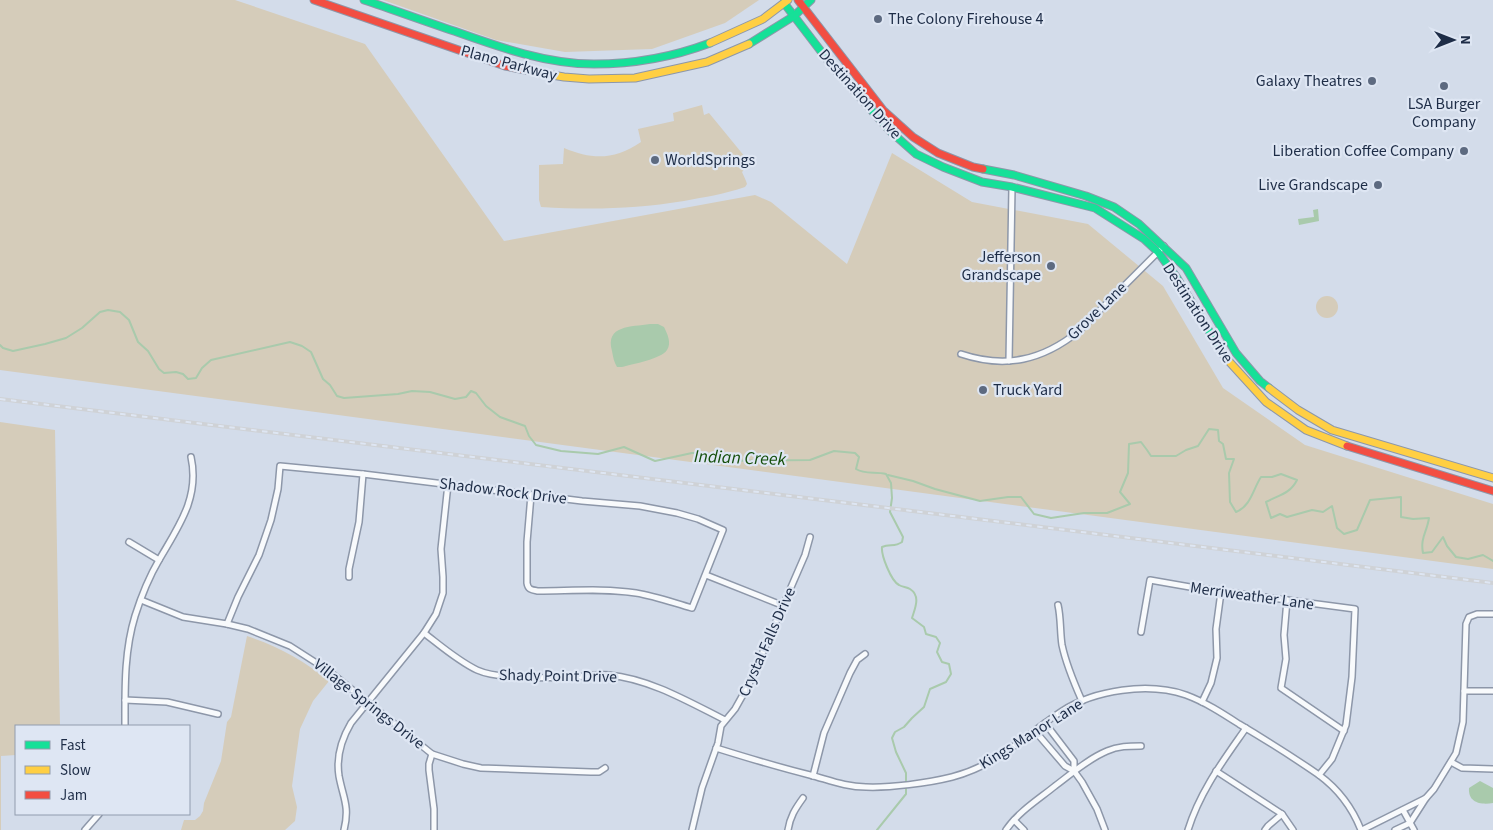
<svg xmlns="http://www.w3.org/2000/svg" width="1493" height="830" font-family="'Source Sans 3',sans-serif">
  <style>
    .green { fill: #d5ccba }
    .water { fill: #a9caac }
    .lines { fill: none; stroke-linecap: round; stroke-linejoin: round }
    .stream { stroke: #a9caac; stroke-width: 2 }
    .street-casing { stroke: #8d97a9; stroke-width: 8 }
    .fast-casing { stroke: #8d97a9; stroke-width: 9 }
    .slow-casing { stroke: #8d97a9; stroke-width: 9 }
    .jam-casing { stroke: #8d97a9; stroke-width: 9 }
    .street { stroke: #f8fafc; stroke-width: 5 }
    .fast { stroke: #16e098; stroke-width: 7 }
    .slow { stroke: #ffcf43; stroke-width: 7 }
    .jam { stroke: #f24e42; stroke-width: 7 }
    .rail-casing { stroke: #cfd2d6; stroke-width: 4 }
    .rail { stroke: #dee6f3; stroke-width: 2; stroke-dasharray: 5.5; stroke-linecap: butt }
    .poi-dot { fill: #5d6a80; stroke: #dee6f3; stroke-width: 2 }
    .labels { text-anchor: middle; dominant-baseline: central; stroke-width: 4.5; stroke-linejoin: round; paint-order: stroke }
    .poi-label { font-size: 16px; fill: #1e2d47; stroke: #dee6f3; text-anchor: end }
    .street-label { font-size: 16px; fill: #1e2d47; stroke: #dee6f3 }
    .water-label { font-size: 18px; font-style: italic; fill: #134e0a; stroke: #dee6f3 }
  </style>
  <rect width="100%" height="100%" fill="#d3dcea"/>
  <!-- green -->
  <g class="green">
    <polygon points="0,0 235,0 365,44 504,241 755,195 771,202 847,264 892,153 972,202 1088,224 1163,286 1223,388 1305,445 1493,504 1493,569 0,370"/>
    <polygon points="383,0 759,0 725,23 652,49 565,52 496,40"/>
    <path d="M702,105L704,115L709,113L750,163L742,172L746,181L747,184L745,187C725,194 705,197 684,201C635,209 591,210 541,207L539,200V165L563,164L564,148C593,160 614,160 641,142L638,129L674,121L673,113Z"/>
    <circle cx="1327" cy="307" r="11"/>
    <polygon points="0,422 55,430 60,726 16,726 16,755 1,756 1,830 0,830"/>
    <path d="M247,636C277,646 304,660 329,681L313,701L300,729L292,786L297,807L295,821L285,830H181L184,820H195L200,816L203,811L204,803L221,761L227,722L231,717Z"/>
  </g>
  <!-- water -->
  <g class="water">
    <polygon points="1318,209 1319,221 1299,225 1298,219 1314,217 1313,210"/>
    <path d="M650,324H658L664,327C667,333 672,343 667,350C661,359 633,364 622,367H617C614,362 613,357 612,351C605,325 631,327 650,324Z"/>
    <path d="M1480,781L1493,788V803C1481,805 1468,803 1469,788Z"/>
  </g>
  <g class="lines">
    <!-- stream -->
    <g class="stream">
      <path d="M0,345L3,348L13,351L45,344L66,338L82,328L100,312L108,310L120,312L129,320L138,342L148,351L159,369L164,373L176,372L183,374L188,379L196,378L202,368L211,360L290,342L302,346L311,352L323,379L330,385L337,396L344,398L398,394L412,391L430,392L455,399L466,397L471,391L476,393L486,406L500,417L525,426L529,436L536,445L561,451L598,454L624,447L655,461L692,453H703L718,461L810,460L834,451L855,453L859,457L856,469C865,475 876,471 886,474L891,483L892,498L890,512L903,537L902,542C895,547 890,544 882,547C881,555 891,581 899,585C902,587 907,587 910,589C921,596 915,608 912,618L924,627L926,634L936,637L940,643L937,652L942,662L949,664L951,674L946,682L930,689L924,707L912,718L904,727L895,732L892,738L896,752L906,773V794L877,830"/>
      <path d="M888,475L913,481L935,489L980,501L1008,497H1021L1034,514L1051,518L1084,513H1107L1130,504L1120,492L1128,473L1129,444L1141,442L1147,450L1151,456H1176L1186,450L1198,446L1209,429L1218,430L1219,441L1223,444L1226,459H1234L1229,473L1230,502L1236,512C1251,506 1253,489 1261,477H1272L1281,474L1297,480C1290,494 1279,495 1266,502L1271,518L1280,514L1287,517L1312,510L1323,512L1332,506L1337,528L1344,534L1357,530L1370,500L1401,497V517L1413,519L1429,518C1427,532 1420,538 1423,553L1432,552L1443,537L1447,546L1456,557L1468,559L1483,555L1493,561"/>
    </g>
    <!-- street casing -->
    <g class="street-casing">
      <g id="street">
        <path d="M961,354C1006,369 1043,360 1079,331L1164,246"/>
        <polyline points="1009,361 1012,187"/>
        <polyline points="129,542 159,560"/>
        <polyline points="706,575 784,606"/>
        <polyline points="349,577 349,569 359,522 363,474"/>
        <polyline points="141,600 183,617 227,624 248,629 290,646 329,671 432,754 463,764 481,768 591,772 599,772 605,768"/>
        <polyline points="1287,600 1284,635 1286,659 1281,688 1344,731"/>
        <path d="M1058,605C1061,618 1060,632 1062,645C1066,664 1074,683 1082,701"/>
        <path d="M227,624L238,597L259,555L271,520L278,489L280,466L363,474L582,501L640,506L677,513L698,519L723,530L692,608C674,603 655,596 636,593C604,588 570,591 538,591C532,590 528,590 527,583V542L531,495"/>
        <polyline points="1141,632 1150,580 1190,587 1355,609 1352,677 1346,725 1332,759 1319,775"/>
        <path d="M424,633C441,646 458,661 477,670C497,679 545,678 567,677C581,677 595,674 609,675C650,679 689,702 725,720"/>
        <polyline points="1464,691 1493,691"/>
        <polyline points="125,700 167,702 218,714"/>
        <polyline points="1202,702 1211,683 1217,658 1216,629 1221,592"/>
        <polyline points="1045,723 1074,761 1074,771"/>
        <path d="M125,726C125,689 124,652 135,616C141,597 149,577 159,560C178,527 200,498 191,457"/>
        <polyline points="1035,731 1065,766 1074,771 1082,782 1097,809 1105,830"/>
        <path d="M716,748C748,758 778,767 810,775C829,780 846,787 866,787C890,788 928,783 952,777C998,765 1024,736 1062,711C1095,690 1148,682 1186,695C1205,702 1222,713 1239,724C1266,740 1293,757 1319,775C1338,789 1352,807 1361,830"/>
        <polyline points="432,754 429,764 429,770 434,809 434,830"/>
        <polyline points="1451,762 1462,768 1493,769"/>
        <polyline points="1216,771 1282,814 1293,830"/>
        <polyline points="813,776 824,733 850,673 857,660 865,654"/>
        <polyline points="1426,798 1434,789 1456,753 1463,722 1466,624 1469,617 1477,614 1493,614"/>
        <polyline points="1403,810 1414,830"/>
        <polyline points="1014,820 1024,830"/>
        <polyline points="85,830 99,814"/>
        <path d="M344,830C350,806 343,798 339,776C336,757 341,740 351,723L424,633L436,614L443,593V577L441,549L448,484"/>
        <polyline points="692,830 702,788 718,743 721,726 735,709 749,684 805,555 810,537"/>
        <path d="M788,830C790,817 795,809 803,798"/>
        <path d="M1006,830C1018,812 1039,799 1055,786C1071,774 1088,759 1107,751C1118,746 1129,746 1141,746"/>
        <path d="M1188,830C1200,791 1223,761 1246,728"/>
        <polyline points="1265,830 1268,826 1282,814"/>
        <polyline points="1362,830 1426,798 1410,823 1395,830"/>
      </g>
    </g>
    <!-- fast casing -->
    <g class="fast-casing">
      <g id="fast">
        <path d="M364,0C394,10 424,21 454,31C499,47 546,64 594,64C634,64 673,57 710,43"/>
        <polyline points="784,3 833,67 890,131 916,154 943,167 982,182 1012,187 1095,208 1144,239 1158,252 1177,278 1220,349"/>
        <polyline points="749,44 794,16 811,0"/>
        <polyline points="983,169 1014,175 1086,196 1114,207 1139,224 1186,268 1236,353 1260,381 1269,388"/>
      </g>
    </g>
    <!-- slow casing -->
    <g class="slow-casing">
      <g id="slow">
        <polyline points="710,43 763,19 788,0"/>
        <polyline points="546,74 564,77 589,79 635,78 707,62 749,44"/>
        <polyline points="1220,349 1225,357 1266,402 1306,430 1347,446"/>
        <polyline points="1269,388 1298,410 1332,430 1493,478"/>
      </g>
    </g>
    <!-- jam casing -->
    <g class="jam-casing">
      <g id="jam">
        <polyline points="314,0 505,66 546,74"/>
        <polyline points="798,0 883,110 913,137 938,153 973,167 983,169"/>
        <polyline points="1347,446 1493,491"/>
      </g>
    </g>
    <!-- street -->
    <use href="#street" class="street"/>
    <!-- fast -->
    <use href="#fast" class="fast"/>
    <!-- slow -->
    <use href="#slow" class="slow"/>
    <!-- jam -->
    <use href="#jam" class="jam"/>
    <!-- rail casing -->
    <g class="rail-casing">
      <polyline id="rail" points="0,399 872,506 1493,583"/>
    </g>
    <!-- rail -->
    <use href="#rail" class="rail"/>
  </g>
  <!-- markers -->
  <g class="poi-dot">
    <circle cx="878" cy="19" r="5"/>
    <circle cx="1372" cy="81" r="5"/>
    <circle cx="1444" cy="86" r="5"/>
    <circle cx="1464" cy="151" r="5"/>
    <circle cx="655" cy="160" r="5"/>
    <circle cx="1378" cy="185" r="5"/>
    <circle cx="1051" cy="266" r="5"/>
    <circle cx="983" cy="390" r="5"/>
  </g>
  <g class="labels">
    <!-- poi labels -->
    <g class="poi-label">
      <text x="888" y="19" text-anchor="start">The Colony Firehouse 4</text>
      <text x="1362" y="81">Galaxy Theatres</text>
      <text x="1444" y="104" text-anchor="middle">LSA Burger<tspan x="1444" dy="18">Company</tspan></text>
      <text x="1454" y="151">Liberation Coffee Company</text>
      <text x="665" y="160" text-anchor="start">WorldSprings</text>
      <text x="1368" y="185">Live Grandscape</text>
      <text x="1041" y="257">Jefferson<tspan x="1041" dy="18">Grandscape</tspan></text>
      <text x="993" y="390" text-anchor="start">Truck Yard</text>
    </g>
    <!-- street labels -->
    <g class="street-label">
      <text transform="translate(509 63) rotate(15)">Plano Parkway</text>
      <text transform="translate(860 94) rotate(48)">Destination Drive</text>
      <text transform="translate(1097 311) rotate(-44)">Grove Lane</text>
      <text transform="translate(1198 313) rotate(57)">Destination Drive</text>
      <text transform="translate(503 491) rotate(7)">Shadow Rock Drive</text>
      <text transform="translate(1252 596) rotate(8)">Merriweather Lane</text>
      <text transform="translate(767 642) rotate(-66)">Crystal Falls Drive</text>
      <text transform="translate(558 676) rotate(1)">Shady Point Drive</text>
      <text transform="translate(369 704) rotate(38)">Village Springs Drive</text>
      <text transform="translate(1031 734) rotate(-32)">Kings Manor Lane</text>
    </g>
    <!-- water labels -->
    <g class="water-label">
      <text transform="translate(740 458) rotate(2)">Indian Creek</text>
    </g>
  </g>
  <!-- legend -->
  <rect x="15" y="725" width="175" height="90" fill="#dee6f3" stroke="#919cae"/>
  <rect x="25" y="741" width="25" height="8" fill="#16e098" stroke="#919cae"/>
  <text x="60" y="750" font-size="15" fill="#1e2d47">Fast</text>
  <rect x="25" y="766" width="25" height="8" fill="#ffcf43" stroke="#919cae"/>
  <text x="60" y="775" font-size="15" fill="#1e2d47">Slow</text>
  <rect x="25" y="791" width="25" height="8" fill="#f24e42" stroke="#919cae"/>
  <text x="60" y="800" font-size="15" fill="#1e2d47">Jam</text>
  <!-- north arrow -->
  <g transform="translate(1453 40) rotate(90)" stroke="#dee6f3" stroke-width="4" paint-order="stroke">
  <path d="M0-4L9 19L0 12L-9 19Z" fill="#1e2d47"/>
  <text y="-8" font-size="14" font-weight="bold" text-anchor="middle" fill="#1e2d47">N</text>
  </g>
</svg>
